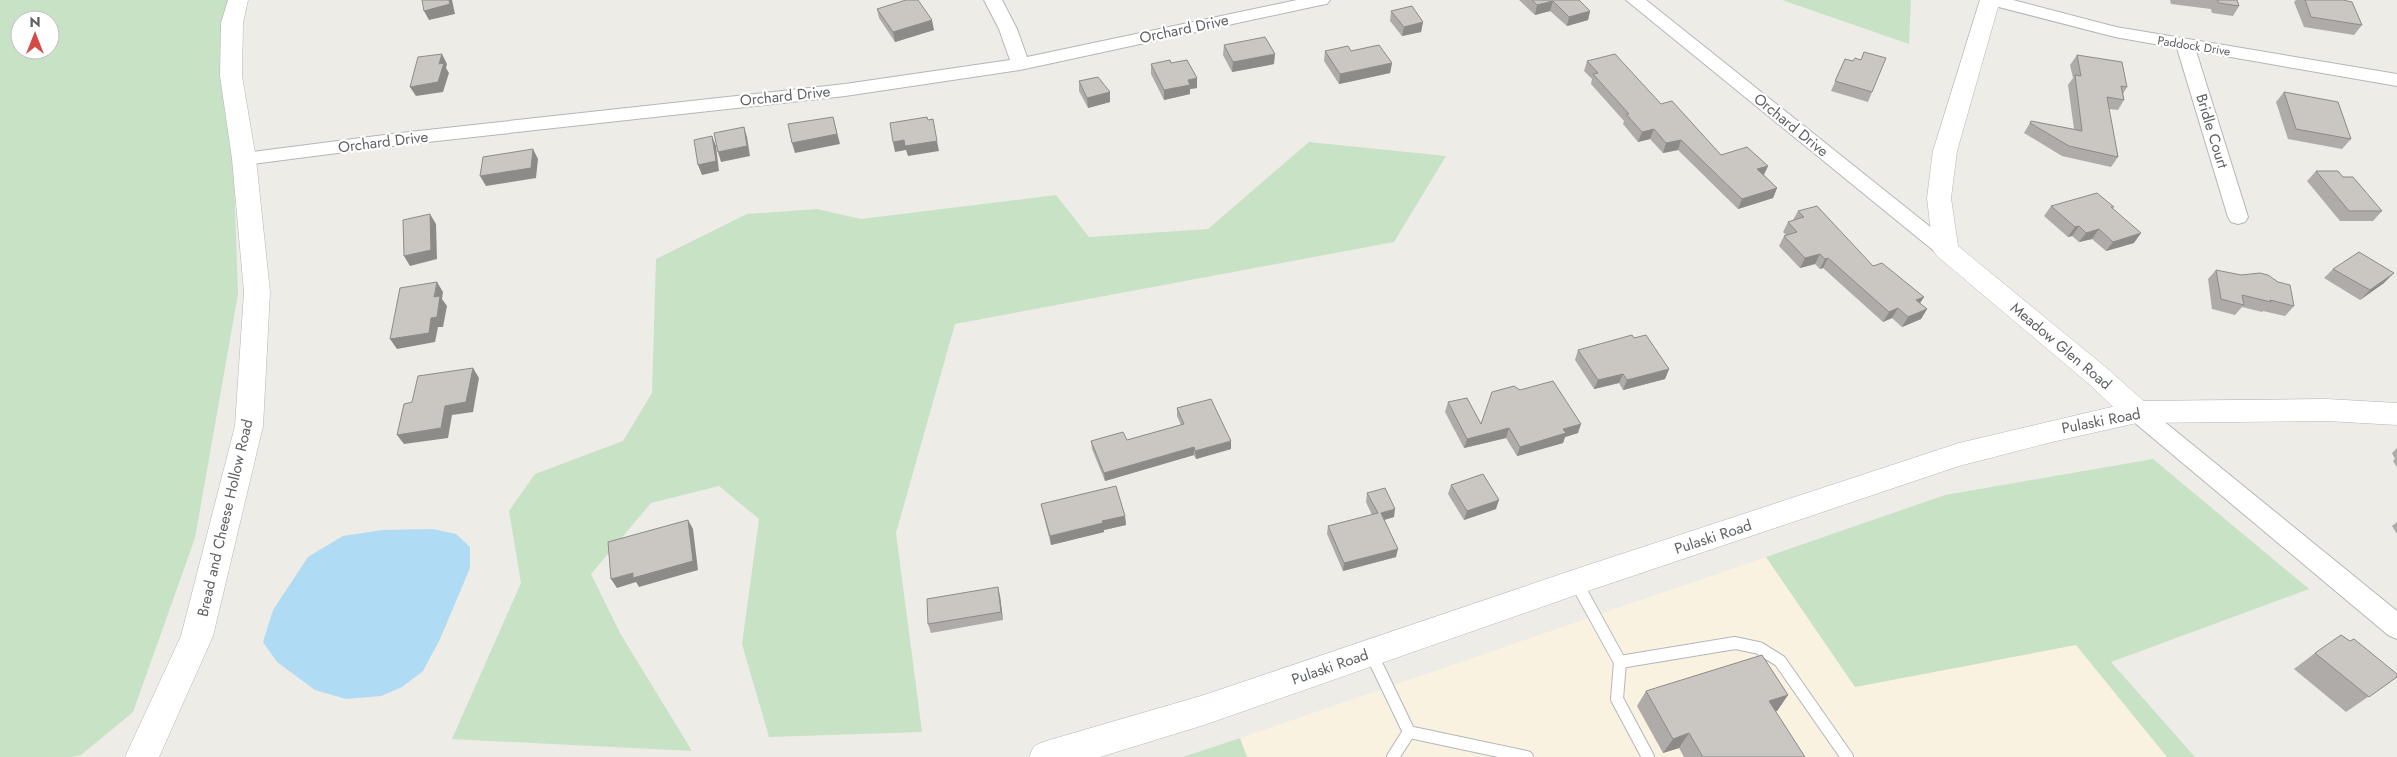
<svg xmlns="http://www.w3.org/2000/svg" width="2397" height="757" font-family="Jost,sans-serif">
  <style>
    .commercial { fill: #faf2e0 }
    .green { fill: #c8e2c6; fill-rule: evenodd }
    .water { fill: #b0dbf4 }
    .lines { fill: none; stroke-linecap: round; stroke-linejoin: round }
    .service-casing { stroke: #b3b6b9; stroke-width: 14 }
    .minor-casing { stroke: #b3b6b9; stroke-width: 2 }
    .tertiary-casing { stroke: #b3b6b9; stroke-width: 1 }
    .secondary-casing { stroke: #b3b5b9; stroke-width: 1 }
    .service { stroke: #fff; stroke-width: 12 }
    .minor { fill: #fff; fill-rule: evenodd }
    .tertiary { fill: #fff; fill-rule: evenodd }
    .secondary { fill: #fff; fill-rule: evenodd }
    .wall { fill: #aeaba8 }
    .shaded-wall { fill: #8d8b88 }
    .building { fill: #cac7c3; stroke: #8d8b88 }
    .labels { text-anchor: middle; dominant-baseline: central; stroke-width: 4.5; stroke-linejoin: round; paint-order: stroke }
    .far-street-label { font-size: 12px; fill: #5e6165; stroke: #fff }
    .street-label { font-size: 15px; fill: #5e6165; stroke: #fff }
  </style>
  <rect width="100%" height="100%" fill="#eeece6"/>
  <!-- commercial -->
  <polygon class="commercial" points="1766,557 1855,687 2076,645 2167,757 1247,757 1240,738"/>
  <!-- green -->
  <g class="green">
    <path d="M0,0H228L238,294L195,538L133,712L81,755L71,757H0ZM20,20H50V50H20Z"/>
    <polygon points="1782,0 1911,0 1909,44"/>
    <polygon points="1309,142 1446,156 1394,242 955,324 896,533 922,732 769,737 742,644 759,519 719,486 651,503 591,574 620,633 692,751 452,739 521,583 509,511 535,474 623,441 652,393 656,259 747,214 817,209 861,219 1056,195 1089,237 1208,229"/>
    <polygon points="2153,459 2309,589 2111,662 2195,757 2167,757 2076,645 1855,687 1766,557 1945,495"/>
    <polygon points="1240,738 1247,757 1183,757"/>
  </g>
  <!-- water -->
  <polygon class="water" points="433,529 456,534 470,547 470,568 440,639 423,671 402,687 381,696 346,699 315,690 277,662 263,642 273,610 308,557 343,536 382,530"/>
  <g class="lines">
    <!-- service casing -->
    <g class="service-casing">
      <g id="service">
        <polyline points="1576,582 1620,662 1617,699 1648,757"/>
        <polyline points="1371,653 1409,732 1393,757"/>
        <polyline points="1620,662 1735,643 1759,648 1780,661 1847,757"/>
        <polyline points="1409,732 1527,757"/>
      </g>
    </g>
    <!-- minor casing -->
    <g class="minor-casing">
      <g id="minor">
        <polygon points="984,0 1002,0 1017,29 1027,57 1297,0 1330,0 1327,4 1321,5 1020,70 845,96 400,145 244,165 237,164 234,159 237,154 244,153 400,133 845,84 1010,60 999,29"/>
        <polygon points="1626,0 1646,0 1953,245 1956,250 1953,255 1946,257 1939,255"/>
        <polygon points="1984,0 2013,0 2116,27 2397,74 2397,86 2196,51 2248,217 2245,222 2238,224 2231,222 2228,217 2177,48 2115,37 1987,4"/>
        <polygon points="2137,403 2145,406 2397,611 2397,639 2388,635 2129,418 2126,412 2129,406"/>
      </g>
    </g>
    <!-- tertiary casing -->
    <g class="tertiary-casing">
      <polygon id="tertiary" points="1980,0 2000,0 1957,151 1951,198 1958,246 2109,370 2147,404 2151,412 2147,420 2137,423 2127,420 2089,384 1937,256 1933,250 1927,198 1933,151"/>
    </g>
    <!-- secondary casing -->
    <g class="secondary-casing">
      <g id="secondary">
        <polygon points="228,0 248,0 243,23 242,76 256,159 270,292 263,426 213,636 159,757 125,757 181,636 235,426 244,292 232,159 220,76 221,23"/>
        <polygon points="2327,399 2397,403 2397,425 2327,421 2137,423 2052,442 1959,466 1576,595 1204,725 1100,757 1029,757 1034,746 1046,741 1204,695 1576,569 1959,443 2137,401"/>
      </g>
    </g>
    <!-- service -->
    <use href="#service" class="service"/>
    <!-- minor -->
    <use href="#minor" class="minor"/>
    <!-- tertiary -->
    <use href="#tertiary" class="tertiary"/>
    <!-- secondary -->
    <use href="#secondary" class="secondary"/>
  </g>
  <!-- wall -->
  <g class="wall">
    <polygon points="1519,0 1579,0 1590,11 1588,20 1567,26 1550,11 1535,15"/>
    <polygon points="2170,0 2237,0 2239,6 2233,16 2212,13 2211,9 2171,4"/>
    <polygon points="2296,0 2343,0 2362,25 2354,35 2304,27 2294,2"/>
    <polygon points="877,9 934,30 895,42 879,18"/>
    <polygon points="1391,11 1423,22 1421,32 1402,36 1390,21"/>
    <polygon points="1224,45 1274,64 1232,72 1223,55"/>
    <polygon points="1325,51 1392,63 1390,73 1339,84 1324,61"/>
    <polygon points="1864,52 1872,92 1868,102 1831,91 1845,59 1853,61 1861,60"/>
    <polygon points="2077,55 2127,87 2123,94 2124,100 2118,110 2109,109 2118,157 2111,167 2062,156 2024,133 2031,121 2074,129 2068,85 2073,78 2070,65"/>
    <polygon points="1587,61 1661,104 1721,155 1768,166 1764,175 1777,188 1773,198 1738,209 1678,150 1663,153 1650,139 1638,142 1623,124 1624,121 1591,84 1592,79 1584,71"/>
    <polygon points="1171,63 1197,88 1190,89 1190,94 1164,100 1151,74 1151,64"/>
    <polygon points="1079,81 1110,92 1110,102 1088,108 1079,91"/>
    <polygon points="2284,92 2351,139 2342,149 2288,139 2276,102"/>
    <polygon points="2316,171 2343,177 2382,211 2373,221 2340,221 2307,181"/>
    <polygon points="2051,206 2112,208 2134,243 2106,251 2092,239 2079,242 2072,236 2068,237 2044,216"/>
    <polygon points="1798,211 1873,266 1924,297 1920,303 1927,309 1921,319 1902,327 1892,318 1883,322 1823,268 1820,269 1815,264 1800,268 1779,246 1784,236 1786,235 1783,232 1788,222 1793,220"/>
    <polygon points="2333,269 2384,283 2360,300 2324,278"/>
    <polygon points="2216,270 2294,306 2285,316 2263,311 2262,312 2242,307 2235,315 2212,309 2208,279"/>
    <polygon points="1634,338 1669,369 1665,379 1623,390 1619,383 1594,389 1575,360 1578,350"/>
    <polygon points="1448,402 1481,424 1578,433 1565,437 1563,443 1517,456 1506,438 1464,448 1445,412"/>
    <polygon points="1177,408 1231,449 1196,459 1194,455 1105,481 1092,449 1091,441 1127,440 1181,425 1177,416"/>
    <polygon points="2397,448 2397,467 2393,461 2395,459 2392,453"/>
    <polygon points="1451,485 1496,509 1464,520 1448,494"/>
    <polygon points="1367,493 1394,517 1384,520 1396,557 1343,571 1327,534 1328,526 1372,515 1366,502"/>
    <polygon points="1041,504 1125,516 1126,525 1104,530 1104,532 1051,545 1043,513"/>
    <polygon points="2397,522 2397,534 2392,526"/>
    <polygon points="1000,596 1003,620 931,633 928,624"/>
    <polygon points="2315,653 2397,677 2346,712 2294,669"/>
    <polygon points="1646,691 1788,695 1777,711 1775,711 1805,757 1684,757 1679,748 1663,753 1637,706"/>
  </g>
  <!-- shaded-wall -->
  <g class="shaded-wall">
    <polygon points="449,0 452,0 455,14 429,20 424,11"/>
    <polygon points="1553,1 1550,11 1535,15 1537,5"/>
    <polygon points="1590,11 1588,20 1567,26 1569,17"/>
    <polygon points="932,20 934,30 895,42 893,32"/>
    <polygon points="1423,22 1421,32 1402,36 1404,27"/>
    <polygon points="442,54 447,64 446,68 449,73 443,92 416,96 410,87 439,64"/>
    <polygon points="1275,54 1274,64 1232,72 1233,62"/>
    <polygon points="1392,63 1390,73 1339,84 1340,74"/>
    <polygon points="1197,78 1197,88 1190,89 1190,94 1164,100 1164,90 1188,80"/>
    <polygon points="1110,92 1110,102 1088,108 1087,98"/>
    <polygon points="833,117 840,144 795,153 792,143"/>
    <polygon points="744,127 747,137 750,156 721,162 718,152"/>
    <polygon points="1654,129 1650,139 1638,142 1642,132"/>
    <polygon points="712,136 716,146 719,171 702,175 698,165"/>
    <polygon points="904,140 937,141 939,151 908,156 906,150 895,152 893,142"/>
    <polygon points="1681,140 1678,150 1663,153 1666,143"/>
    <polygon points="533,149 538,159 536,178 486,186 480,176"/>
    <polygon points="1768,166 1763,176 1757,169"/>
    <polygon points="1777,188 1773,198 1738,209 1742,199"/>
    <polygon points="430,214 436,224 437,259 410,266 404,256"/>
    <polygon points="2079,226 2072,236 2068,237 2075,227"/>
    <polygon points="2099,229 2092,239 2079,242 2086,233"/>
    <polygon points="2141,233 2134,243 2106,251 2113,242"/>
    <polygon points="1820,254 1815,264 1800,268 1805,258"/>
    <polygon points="1828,258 1823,268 1820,269 1825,259"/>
    <polygon points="2394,273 2384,283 2360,300 2370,290"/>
    <polygon points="437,282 443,292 442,299 447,306 443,327 438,327 435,342 397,349 390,339 431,318"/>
    <polygon points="1924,297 1918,306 1916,300"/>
    <polygon points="1898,308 1892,318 1883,322 1889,312"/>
    <polygon points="1927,309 1921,319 1902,327 1908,317"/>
    <polygon points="473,368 479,378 473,412 452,415 448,438 404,444 397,435 445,406"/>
    <polygon points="1669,369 1665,379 1623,390 1627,380"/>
    <polygon points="1623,374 1619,383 1594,389 1598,380"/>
    <polygon points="1581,424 1578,433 1565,437 1563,443 1517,456 1520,447 1563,429"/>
    <polygon points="1509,428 1506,438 1464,448 1467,439"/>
    <polygon points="1231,441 1231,449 1196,459 1195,451"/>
    <polygon points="1194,447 1194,455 1105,481 1104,473"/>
    <polygon points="1499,500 1496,509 1464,520 1467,511"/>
    <polygon points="1395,509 1394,517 1380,521 1381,513"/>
    <polygon points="1125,516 1126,525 1104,530 1104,532 1051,545 1050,536 1102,521"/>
    <polygon points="688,520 693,529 698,570 639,587 636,582 617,588 611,579 633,573"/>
    <polygon points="1398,549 1396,557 1343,571 1344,563"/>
    <polygon points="998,587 1000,596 1003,620 1001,612"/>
    <polygon points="1788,695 1777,711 1758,716 1769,701"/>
    <polygon points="1689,733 1679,748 1663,753 1673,739"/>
  </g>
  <!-- building -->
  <g class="building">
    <polygon points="422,0 449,0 450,4 424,11"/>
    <polygon points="906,0 918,0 932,20 893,32 877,9"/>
    <polygon points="1532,0 1579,0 1590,11 1569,17 1553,1 1537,5"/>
    <polygon points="2217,0 2237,0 2239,6 2219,3"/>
    <polygon points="2305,0 2343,0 2352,2 2362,25 2311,17"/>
    <polygon points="1412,6 1423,22 1404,27 1391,11"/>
    <polygon points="1265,37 1275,54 1233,62 1224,45"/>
    <polygon points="1379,45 1392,63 1340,74 1325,51 1348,46 1351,51"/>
    <polygon points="1864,52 1886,58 1872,92 1835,81 1845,59 1853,61 1855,58 1861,60"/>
    <polygon points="442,54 439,64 444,63 438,82 410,87 418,57"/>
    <polygon points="1615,54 1661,104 1672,101 1721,155 1747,147 1768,166 1757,169 1777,188 1742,199 1681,140 1666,143 1654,129 1642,132 1626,114 1629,114 1593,74 1598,73 1587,61"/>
    <polygon points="2077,55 2122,62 2127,87 2121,86 2124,100 2107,97 2118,157 2069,146 2030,123 2031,121 2082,131 2075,75 2081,76"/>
    <polygon points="1170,60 1171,63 1187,60 1197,78 1188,80 1190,85 1164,90 1151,64"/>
    <polygon points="1098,77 1110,92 1087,98 1079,81"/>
    <polygon points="2284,92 2338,102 2351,139 2296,129"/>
    <polygon points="833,117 837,134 792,143 788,124"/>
    <polygon points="927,117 928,120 933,119 937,141 905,146 904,140 893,142 890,123"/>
    <polygon points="744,127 747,146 718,152 714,133"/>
    <polygon points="712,136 716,161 698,165 694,140"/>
    <polygon points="533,149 531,168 480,176 483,157"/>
    <polygon points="2316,171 2338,171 2343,177 2353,177 2382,211 2349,211"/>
    <polygon points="2097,193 2114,207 2111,207 2141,233 2113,242 2099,229 2086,233 2079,226 2075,227 2051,206"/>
    <polygon points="1817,206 1873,266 1882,263 1924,297 1916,300 1927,309 1908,317 1898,308 1889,312 1828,258 1825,259 1820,254 1805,258 1784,236 1797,232 1788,222 1804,217 1798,211"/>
    <polygon points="430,214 431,250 404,256 403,220"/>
    <polygon points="2359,252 2394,273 2370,290 2333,269"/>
    <polygon points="2216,270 2241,275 2260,273 2268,275 2278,282 2290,285 2294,306 2270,300 2271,302 2242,295 2244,305 2221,299"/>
    <polygon points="437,282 434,297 440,296 437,317 431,318 429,333 390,339 400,288"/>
    <polygon points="1632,335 1634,338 1646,335 1669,369 1627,380 1623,374 1598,380 1578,350"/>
    <polygon points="473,368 466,402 445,406 441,428 397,435 404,404 412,402 418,376"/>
    <polygon points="1553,381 1581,424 1563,429 1566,433 1520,447 1509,428 1467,439 1448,402 1467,398 1481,424 1492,392 1514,386 1520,390"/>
    <polygon points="1211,399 1231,441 1195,451 1194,447 1104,473 1091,441 1123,432 1127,440 1184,424 1177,408"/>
    <polygon points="1483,474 1499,500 1467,511 1451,485"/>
    <polygon points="1116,486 1125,516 1102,521 1103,523 1050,536 1041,504"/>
    <polygon points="1385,488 1395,509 1381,513 1398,549 1344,563 1328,526 1378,513 1367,493"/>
    <polygon points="688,520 693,561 633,578 633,573 611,579 608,542"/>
    <polygon points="998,587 1001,612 928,624 927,599"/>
    <polygon points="2341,635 2350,641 2354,639 2397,674 2397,677 2369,697 2315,653"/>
    <polygon points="1762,655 1788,695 1769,701 1805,757 1703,757 1689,733 1673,739 1646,691"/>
  </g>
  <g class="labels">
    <!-- far-street labels -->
    <g class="far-street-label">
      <text transform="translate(2194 46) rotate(9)">Paddock Drive</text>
    </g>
    <!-- street labels -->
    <g class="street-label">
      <text transform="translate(1184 29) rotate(-12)">Orchard Drive</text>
      <text transform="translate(785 96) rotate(-6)">Orchard Drive</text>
      <text transform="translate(1791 125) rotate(39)">Orchard Drive</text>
      <text transform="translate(2212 131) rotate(73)">Bridle Court</text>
      <text transform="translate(383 142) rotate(-7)">Orchard Drive</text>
      <text transform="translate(2061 346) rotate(40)">Meadow Glen Road</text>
      <text transform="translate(2101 421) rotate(-11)">Pulaski Road</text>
      <text transform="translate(225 518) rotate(-77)">Bread and Cheese Hollow Road</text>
      <text transform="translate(1713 537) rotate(-18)">Pulaski Road</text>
      <text transform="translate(1330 667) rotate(-19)">Pulaski Road</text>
    </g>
  </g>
  <!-- north arrow -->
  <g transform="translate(35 35)"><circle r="24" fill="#ffffff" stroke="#bfc0c1"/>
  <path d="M0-4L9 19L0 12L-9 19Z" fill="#d34a47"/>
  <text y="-8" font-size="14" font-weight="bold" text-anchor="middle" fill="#5e6165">N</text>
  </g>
</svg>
